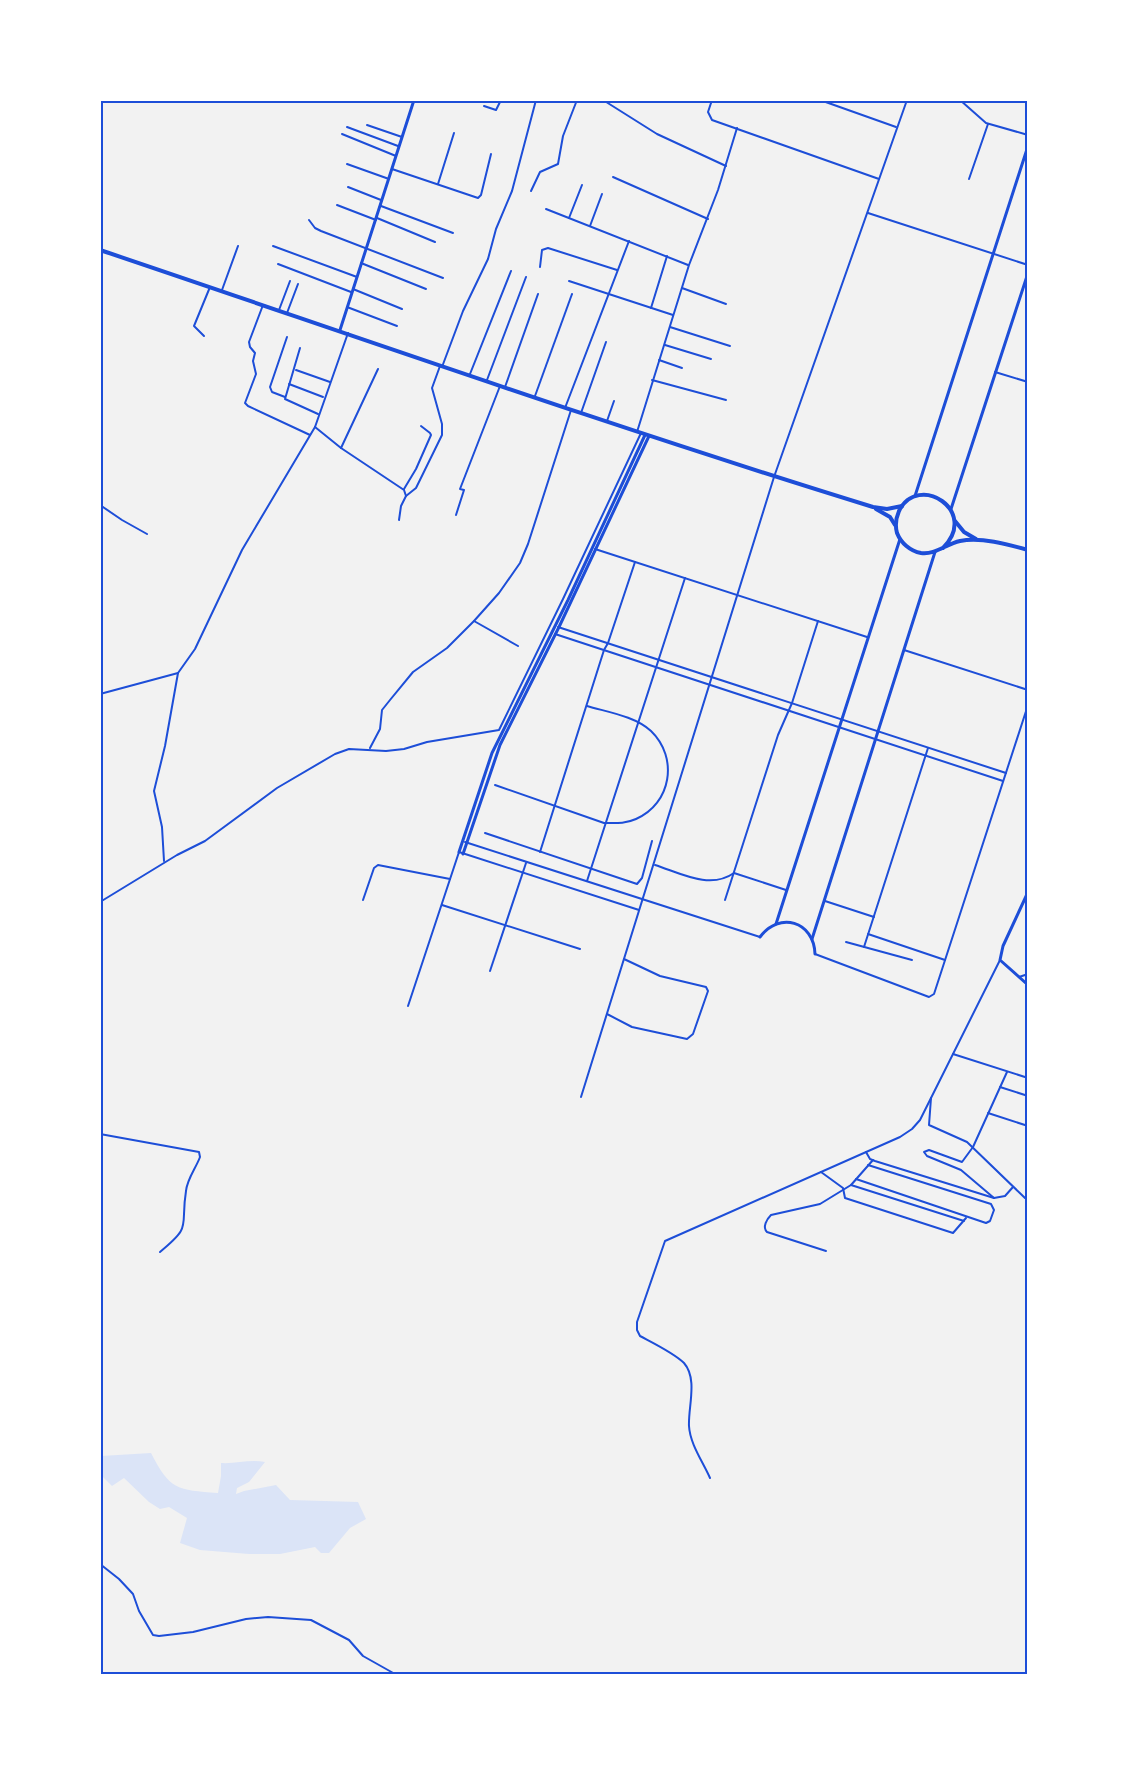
<svg xmlns="http://www.w3.org/2000/svg" width="1128" height="1775" font-family="'Public Sans',sans-serif">
  <style>
    .green { fill: #dbe4f7 }
    .lines { fill: none; stroke-linecap: round; stroke-linejoin: round }
    .minor { stroke: #1d4ed8; stroke-width: 2 }
    .tertiary { stroke: #1d4ed8; stroke-width: 3 }
    .secondary { stroke: #1d4ed8; stroke-width: 3 }
    .primary { stroke: #1d4ed8; stroke-width: 4 }
    .neatline { fill: none; stroke: #1d4ed8; stroke-width: 2 }
  </style>
  <rect width="100%" height="100%" fill="#f2f2f2"/>
  <!-- green -->
  <path class="green" d="M151,1453C170,1490 177,1490 218,1493L221,1476V1463C236,1464 250,1459 265,1462L249,1482L237,1488L236,1494L244,1491L276,1485L290,1500L358,1502L366,1519L350,1528L329,1553H321L315,1547L280,1554H249L200,1550L180,1543L187,1518L169,1507L160,1509L149,1502L124,1478L112,1486L101,1475V1456Z"/>
  <g class="lines">
    <!-- minor -->
    <g class="minor">
      <polyline points="603,100 657,134 726,166"/>
      <polyline points="712,100 708,112 712,120 879,179"/>
      <polyline points="820,100 896,127"/>
      <polyline points="960,100 986,123 1028,135"/>
      <polyline points="100,101 101,100"/>
      <polyline points="457,102 457,100"/>
      <polyline points="484,106 496,110 501,100"/>
      <polyline points="367,125 402,137"/>
      <polyline points="347,127 398,146"/>
      <polyline points="342,134 396,156"/>
      <polyline points="347,164 389,179"/>
      <polyline points="392,169 478,198 481,195 491,154"/>
      <polyline points="613,177 708,219"/>
      <polyline points="969,179 988,124"/>
      <polyline points="438,184 454,133"/>
      <polyline points="348,187 381,200"/>
      <polyline points="531,191 540,172 558,164 563,136 577,100"/>
      <polyline points="337,205 376,220"/>
      <polyline points="381,206 453,233"/>
      <polyline points="546,209 688,265"/>
      <polyline points="868,213 1028,265"/>
      <polyline points="377,218 435,242"/>
      <polyline points="569,218 582,185"/>
      <polyline points="309,220 315,228 321,231 443,278"/>
      <polyline points="590,226 602,194"/>
      <polyline points="273,246 357,277"/>
      <polyline points="361,263 426,289"/>
      <polyline points="278,264 351,292"/>
      <polyline points="540,267 542,250 548,248 617,270"/>
      <polyline points="569,281 673,315"/>
      <polyline points="682,288 726,304"/>
      <polyline points="353,289 402,309"/>
      <polyline points="222,290 238,246"/>
      <polyline points="263,305 249,342 250,347 255,353 253,361 256,374 245,403 248,406 310,435"/>
      <polyline points="347,307 397,326"/>
      <polyline points="651,308 667,256"/>
      <polyline points="279,310 290,281"/>
      <polyline points="287,313 298,284"/>
      <polyline points="670,327 730,346"/>
      <polyline points="204,336 194,326 210,287"/>
      <polyline points="665,345 711,359"/>
      <polyline points="300,348 285,399 318,414"/>
      <polyline points="659,360 682,368"/>
      <polyline points="442,367 463,311 488,259 496,229 512,191 536,100"/>
      <polyline points="296,370 330,382"/>
      <polyline points="995,372 1028,382"/>
      <polyline points="470,374 511,271"/>
      <polyline points="487,380 526,277"/>
      <polyline points="652,380 726,400"/>
      <polyline points="289,384 323,397"/>
      <polyline points="505,387 538,294"/>
      <polyline points="535,396 572,294"/>
      <polyline points="285,397 272,392 270,387 287,337"/>
      <polyline points="565,408 629,241"/>
      <polyline points="581,413 606,342"/>
      <polyline points="607,421 614,401"/>
      <polyline points="315,427 341,448 404,490 406,496 401,506 399,520"/>
      <polyline points="637,432 689,265 718,190 737,128"/>
      <polyline points="341,448 378,369"/>
      <polyline points="404,489 416,469 431,435 430,433 421,426"/>
      <polyline points="406,496 416,488 442,435 442,424 432,388 440,366"/>
      <polyline points="100,505 122,520 147,534"/>
      <polyline points="456,515 464,490 460,489 500,386"/>
      <polyline points="595,549 867,637"/>
      <polyline points="474,621 518,646"/>
      <polyline points="558,627 1006,773"/>
      <polyline points="555,634 1003,781"/>
      <polyline points="904,650 1028,690"/>
      <polyline points="100,694 178,673 195,649 242,550 315,427 348,333"/>
      <polyline points="370,748 380,729 382,710 390,700 413,672 447,648 474,621 499,593 520,563 528,544 571,410"/>
      <path d="M495,785L604,823C615,823 625,824 636,819C671,804 679,758 651,731C635,716 607,712 587,706"/>
      <polyline points="485,833 637,884 642,878 652,841"/>
      <polyline points="465,842 760,937"/>
      <polyline points="540,852 604,650 608,643 635,562"/>
      <polyline points="164,861 162,827 154,791 165,746 178,673"/>
      <path d="M655,865C680,873 710,890 734,873L786,890"/>
      <polyline points="587,881 685,578"/>
      <polyline points="363,900 374,868 378,865 450,879"/>
      <polyline points="725,900 778,735 792,703 818,621"/>
      <polyline points="825,901 874,917"/>
      <polyline points="100,902 177,855 205,841 277,788 335,754 349,749 386,751 404,749 427,742 499,730 563,599 641,433"/>
      <polyline points="442,905 580,949"/>
      <polyline points="868,934 945,960"/>
      <polyline points="846,942 912,960"/>
      <polyline points="864,947 928,748"/>
      <polyline points="815,954 929,997 934,994 1028,705"/>
      <polyline points="490,971 526,863"/>
      <polyline points="1019,977 1028,974"/>
      <polyline points="408,1006 459,852 639,910"/>
      <polyline points="607,1014 632,1027 687,1039 693,1034 708,991 706,987 660,976 624,959"/>
      <polyline points="953,1054 1028,1078"/>
      <polyline points="1000,1087 1028,1096"/>
      <polyline points="581,1097 774,477 907,100"/>
      <polyline points="931,1098 929,1125 967,1142 1025,1198"/>
      <polyline points="988,1113 1028,1126"/>
      <path d="M100,1134L199,1152L200,1157C196,1168 187,1179 186,1191C180,1228 193,1225 160,1252"/>
      <polyline points="866,1152 870,1159 875,1161 994,1198 1005,1196 1013,1187"/>
      <polyline points="821,1172 843,1188 845,1198 953,1233 966,1218"/>
      <polyline points="856,1179 986,1223 990,1221 994,1210 991,1204 868,1165"/>
      <polyline points="851,1185 964,1221"/>
      <polyline points="994,1198 961,1170 927,1156 924,1152 929,1150 962,1162 973,1147 1007,1072"/>
      <path d="M826,1251L767,1232C762,1227 767,1219 771,1215L820,1204L851,1185L873,1160"/>
      <path d="M710,1478C703,1462 690,1444 689,1426C688,1407 698,1379 684,1363C674,1353 653,1343 640,1336L637,1330V1322L665,1241L900,1137L912,1129L920,1120L1000,960"/>
      <polyline points="100,1564 119,1579 133,1594 139,1611 153,1635 159,1636 193,1632 246,1619 268,1617 311,1620 349,1640 363,1656 395,1674"/>
    </g>
    <!-- tertiary -->
    <g class="tertiary">
      <polyline points="459,852 492,753 568,600 645,435"/>
      <polyline points="463,854 500,745 559,627 649,436"/>
      <polyline points="1028,892 1003,946 1000,960 1028,985"/>
    </g>
    <!-- secondary -->
    <g class="secondary">
      <polyline points="340,330 414,100"/>
      <polyline points="915,496 1028,146"/>
      <polyline points="951,509 1028,273"/>
      <polyline points="776,924 900,539"/>
      <path d="M760,937C779,911 814,921 815,954"/>
      <polyline points="812,939 935,552"/>
    </g>
    <!-- primary -->
    <g class="primary">
      <path d="M100,250C358,337 613,427 873,507L887,509L902,506"/>
      <polyline points="876,509 890,517 895,525"/>
      <polyline points="955,521 964,532 976,539"/>
      <path d="M943,548C980,511 918,472 899,511C896,518 895,526 897,533C901,543 910,551 921,553C935,555 946,544 960,541C981,537 1007,544 1028,550"/>
    </g>
  </g>
  <!-- border -->
  <rect width="1128" height="1775" fill="none" stroke="#ffffff" stroke-width="204"/>
  <rect x="102" y="102" width="924" height="1571" class="neatline"/>
</svg>
